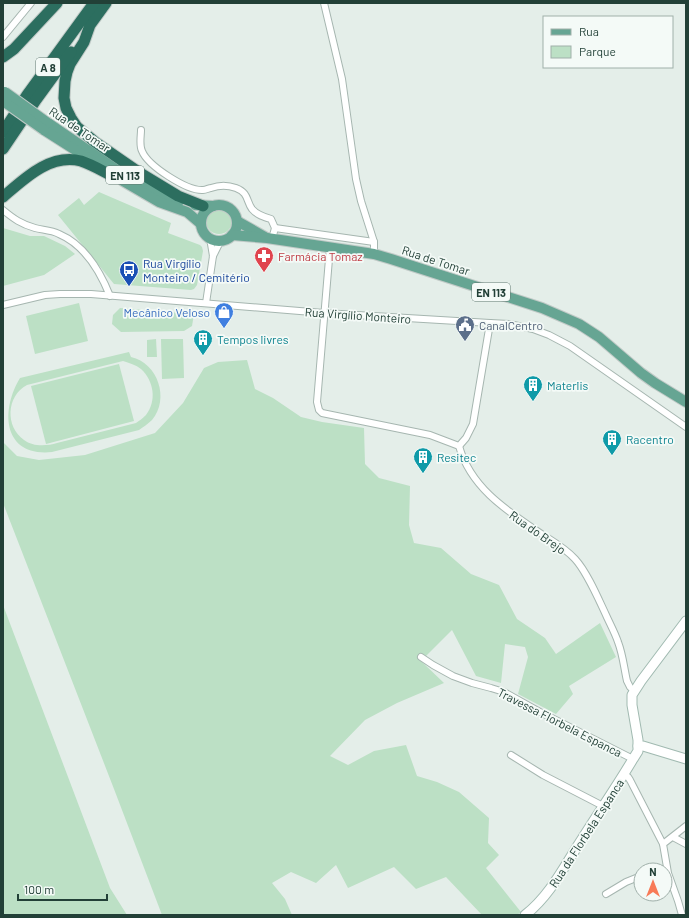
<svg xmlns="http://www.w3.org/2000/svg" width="689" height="918" font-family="Barlow,sans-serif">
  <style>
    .green { fill: #bce0c5; fill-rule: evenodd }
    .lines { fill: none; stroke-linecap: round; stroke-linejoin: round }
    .street-casing { stroke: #a6b6b0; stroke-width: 8 }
    .secondary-casing { stroke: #a1bab1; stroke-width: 11 }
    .primary-casing { stroke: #c1cac7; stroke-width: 12 }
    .highway-casing { stroke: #c1cac7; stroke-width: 13 }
    .street { stroke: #fff; stroke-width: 6 }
    .secondary { stroke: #fff; stroke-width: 9 }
    .primary { stroke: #66a593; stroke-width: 10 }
    .highway { stroke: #2c6e5f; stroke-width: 11 }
    .primary-bridge-casing { stroke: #c1cac7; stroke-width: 12; stroke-linecap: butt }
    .primary-bridge { stroke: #66a593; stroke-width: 10 }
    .labels { text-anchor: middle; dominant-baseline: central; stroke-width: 3.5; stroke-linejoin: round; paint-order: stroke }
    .shield { fill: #f4faf7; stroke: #617871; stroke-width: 1 }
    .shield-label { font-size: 11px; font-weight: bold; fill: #224037 }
    .street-label { font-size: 12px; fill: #224037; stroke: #f4faf7 }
    .health-label { font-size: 12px; fill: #be3a42; stroke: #f4faf7; text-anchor: start }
    .transit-label { font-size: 12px; fill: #164399; stroke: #f4faf7; text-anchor: start }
    .shop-label { font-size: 12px; fill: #366cbe; stroke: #f4faf7; text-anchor: end }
    .service-label { font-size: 12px; fill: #4e5e75; stroke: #f4faf7; text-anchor: start }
    .culture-label { font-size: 12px; fill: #0d838f; stroke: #f4faf7; text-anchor: start }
  </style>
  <rect width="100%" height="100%" fill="#e4eee9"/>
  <!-- green -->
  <g class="green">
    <polygon points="99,192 171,223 168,233 200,245 202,247 203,251 197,285 194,289 191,290 114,284 58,215 79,198 84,205"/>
    <circle cx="219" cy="221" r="13"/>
    <polygon points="3,228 30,236 44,236 65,246 75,254 44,275 3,286"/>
    <polygon points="79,303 88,341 35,354 26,316"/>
    <polygon points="120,308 194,314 192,326 184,331 121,332 112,324 113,315"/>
    <polygon points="156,339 157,357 147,357 147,340"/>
    <polygon points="161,339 183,339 184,378 162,379"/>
    <path d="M129,352L131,357C158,363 170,399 152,420C148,424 143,427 139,430L52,452C3,457 0,411 20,378ZM123,361C129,363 136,365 141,369C154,381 157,401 146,415C143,418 139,421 136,423L57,443C47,446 33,447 24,440C5,427 6,396 27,385Z"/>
    <polygon points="247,360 255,389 273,398 301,417 322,422 364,428 365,464 379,478 410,486 409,525 414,543 441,548 471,574 499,585 517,619 545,638 556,654 600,623 616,657 569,686 573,694 556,714 518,694 528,657 525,647 505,644 501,683 476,676 452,630 421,661 444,683 397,703 365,720 330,756 348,765 374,751 406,745 417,776 437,782 459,792 489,818 488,843 499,855 486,868 521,912 517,915 482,915 446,877 416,889 394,867 348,888 336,865 316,883 291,872 272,883 285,899 292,915 162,915 114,789 3,503 3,442 17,456 39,460 85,455 155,433 183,403 204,368 218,362"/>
    <polygon points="119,364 134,421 46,444 31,386"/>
    <polygon points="3,605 110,888 127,915 3,915"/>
  </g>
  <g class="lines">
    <!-- street casing -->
    <g class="street-casing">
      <g id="street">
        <polyline points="324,3 342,79 356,179 361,201 374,242 374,254"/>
        <polyline points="3,37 31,3"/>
        <path d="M141,130C141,136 139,145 142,151C148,166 187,191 203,190C206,190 209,188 211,188C219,185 228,185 236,188C249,193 246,201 252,209C257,215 264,217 271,219L275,228"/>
        <path d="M3,210C14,219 21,224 35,228C42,230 51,230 59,234C85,245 100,271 110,296"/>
        <polyline points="272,239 275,228 374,242"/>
        <polyline points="330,247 317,402 319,410 322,413 430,435 459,446 466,438 473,424 490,323"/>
        <polyline points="213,256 221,240"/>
        <polyline points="206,303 213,256 210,238"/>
        <polyline points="3,305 45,295 60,294 91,294 324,313 490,323 509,324 533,329 549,335 570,346 686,427"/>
        <path d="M459,446C471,489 509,512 543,535C554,542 566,549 575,559C587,572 598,598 606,615C610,624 615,633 618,642C623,655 624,668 627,681L630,687L634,691"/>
        <polyline points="421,657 433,665 453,676 472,683 491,688 504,692 540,712 633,759"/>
        <polyline points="511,755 543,775 603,806"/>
        <polyline points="624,775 628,777 630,780 663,844"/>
        <polyline points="673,837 686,844"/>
        <polyline points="606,894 626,882 641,876"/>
        <polyline points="682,915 678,901 668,873 663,844 686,826"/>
      </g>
    </g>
    <!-- secondary casing -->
    <g class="secondary-casing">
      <g id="secondary">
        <polyline points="638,746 643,746 686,759"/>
        <path d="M525,915C550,896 565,865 582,839C599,812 617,786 633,759L638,751V740L632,705V695L641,681L686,621"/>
      </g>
    </g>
    <!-- primary casing -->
    <g class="primary-casing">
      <g id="primary">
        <polyline points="48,123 127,177 157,192 179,201"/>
        <polyline points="44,130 91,160"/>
        <polyline points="123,181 159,202 187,212 201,224"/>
        <polyline points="195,205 213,206"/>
        <circle cx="219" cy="223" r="18"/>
        <polyline points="237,221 265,237"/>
        <polyline points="232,235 267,238 374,254 391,259 542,308 579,324 599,337 641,373 655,383 686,402"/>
      </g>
    </g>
    <!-- highway casing -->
    <g class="highway-casing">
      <g id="highway">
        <polyline points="106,3 90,25 84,42 70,64 67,72 65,81 64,98 66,108 71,118 77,127 95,142 140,173 178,196 203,206"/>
        <polyline points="3,57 14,49 57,3"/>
        <polyline points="3,132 27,95 94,3"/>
        <polyline points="3,149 36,100 71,52"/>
        <path d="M3,197C24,179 50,153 81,161C93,165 104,172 115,177"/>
      </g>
    </g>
    <!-- street -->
    <use href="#street" class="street"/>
    <!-- secondary -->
    <use href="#secondary" class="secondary"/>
    <!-- primary -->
    <use href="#primary" class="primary"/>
    <!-- highway -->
    <use href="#highway" class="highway"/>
    <!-- primary-bridge casing -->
    <g class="primary-bridge-casing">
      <g id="primary-bridge">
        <polyline points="5,92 48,123"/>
        <polyline points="3,101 44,130"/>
      </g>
    </g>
    <!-- primary-bridge -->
    <use href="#primary-bridge" class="primary-bridge"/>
  </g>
  <!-- icons -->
  <defs>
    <g id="pharmacy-pin" transform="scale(1)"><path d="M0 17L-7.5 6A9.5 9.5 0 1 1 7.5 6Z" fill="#e0444e" stroke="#f4faf7"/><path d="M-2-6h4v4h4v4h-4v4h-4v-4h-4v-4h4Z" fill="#fff"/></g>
    <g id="bus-pin" transform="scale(1)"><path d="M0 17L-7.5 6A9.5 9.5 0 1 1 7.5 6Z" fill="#1a4fb4" stroke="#f4faf7"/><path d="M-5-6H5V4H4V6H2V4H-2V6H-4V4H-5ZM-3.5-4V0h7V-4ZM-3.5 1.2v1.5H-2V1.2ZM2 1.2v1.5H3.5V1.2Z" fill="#fff"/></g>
    <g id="shop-pin" transform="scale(1)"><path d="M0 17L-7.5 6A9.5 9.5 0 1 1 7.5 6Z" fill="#3f7fe0" stroke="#f4faf7"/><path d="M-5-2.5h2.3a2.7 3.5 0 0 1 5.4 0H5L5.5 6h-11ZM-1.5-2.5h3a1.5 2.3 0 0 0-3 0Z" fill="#fff"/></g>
    <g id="civic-pin" transform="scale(1)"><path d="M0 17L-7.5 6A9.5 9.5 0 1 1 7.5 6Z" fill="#5c6f8a" stroke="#f4faf7"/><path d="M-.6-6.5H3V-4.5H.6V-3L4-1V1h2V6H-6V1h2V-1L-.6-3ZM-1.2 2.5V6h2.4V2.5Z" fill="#fff"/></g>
    <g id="building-pin" transform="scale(1)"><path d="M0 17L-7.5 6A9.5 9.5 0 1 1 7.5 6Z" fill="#0f9aa8" stroke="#f4faf7"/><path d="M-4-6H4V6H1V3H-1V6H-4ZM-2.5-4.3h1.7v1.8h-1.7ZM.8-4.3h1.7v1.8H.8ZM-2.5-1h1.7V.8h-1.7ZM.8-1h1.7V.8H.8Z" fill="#fff"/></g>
  </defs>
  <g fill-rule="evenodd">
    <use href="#pharmacy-pin" x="264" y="256"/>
    <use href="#bus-pin" x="129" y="270"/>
    <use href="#shop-pin" x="224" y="312"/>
    <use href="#civic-pin" x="465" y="325"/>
    <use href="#building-pin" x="203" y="339"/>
    <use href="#building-pin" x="533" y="385"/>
    <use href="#building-pin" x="612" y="439"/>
    <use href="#building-pin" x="423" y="457"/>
  </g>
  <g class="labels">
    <!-- shield labels -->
    <g class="shield">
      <rect x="36" y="58" width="24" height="18" rx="3"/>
      <rect x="106" y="166" width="38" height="18" rx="3"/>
      <rect x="472" y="283" width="38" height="18" rx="3"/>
    </g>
    <g class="shield-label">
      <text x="48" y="67">A 8</text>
      <text x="125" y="175">EN 113</text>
      <text x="491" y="292">EN 113</text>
    </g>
    <!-- street labels -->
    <g class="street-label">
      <text transform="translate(80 129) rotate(34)">Rua de Tomar</text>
      <text transform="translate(436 260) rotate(18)">Rua de Tomar</text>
      <text transform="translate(358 315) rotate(4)">Rua Virgílio Monteiro</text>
      <text transform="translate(538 532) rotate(35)">Rua do Brejo</text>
      <text transform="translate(560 722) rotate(27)">Travessa Florbela Espanca</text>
      <text transform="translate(586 833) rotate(-57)">Rua da Florbela Espanca</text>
    </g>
    <!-- health labels -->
    <g class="health-label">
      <text x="278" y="256">Farmácia Tomaz</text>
    </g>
    <!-- transit labels -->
    <g class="transit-label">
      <text x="143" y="263">Rua Virgílio<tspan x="143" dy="14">Monteiro / Cemitério</tspan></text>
    </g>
    <!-- shop labels -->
    <g class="shop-label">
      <text x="210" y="312">Mecânico Veloso</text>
    </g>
    <!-- service labels -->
    <g class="service-label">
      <text x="479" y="325">CanalCentro</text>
    </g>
    <!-- culture labels -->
    <g class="culture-label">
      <text x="217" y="339">Tempos livres</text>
      <text x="547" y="385">Materlis</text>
      <text x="626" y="439">Racentro</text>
      <text x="437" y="457">Resitec</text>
    </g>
  </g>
  <!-- border -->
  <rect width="689" height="918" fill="none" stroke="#224037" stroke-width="8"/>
  <!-- legend -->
  <rect x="543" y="16" width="130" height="52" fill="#f4faf7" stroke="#a0b0aa"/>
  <rect x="551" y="29" width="20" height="6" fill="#66a593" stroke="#a0b0aa"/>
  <text x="579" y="36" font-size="12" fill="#224037">Rua</text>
  <rect x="551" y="46" width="20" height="12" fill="#bce0c5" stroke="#a0b0aa"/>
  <text x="579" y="56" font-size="12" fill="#224037">Parque</text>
  <!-- north arrow -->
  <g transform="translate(653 882)"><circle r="19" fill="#f4faf7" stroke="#a0b0aa"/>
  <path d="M0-3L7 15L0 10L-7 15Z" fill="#f87b58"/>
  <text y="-6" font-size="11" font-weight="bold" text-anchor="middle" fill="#224037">N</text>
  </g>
  <!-- scale -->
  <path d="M18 894v6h89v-6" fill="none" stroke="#224037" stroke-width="2"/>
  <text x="24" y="894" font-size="12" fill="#224037" stroke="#f4faf7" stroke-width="3" paint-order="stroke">100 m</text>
</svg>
